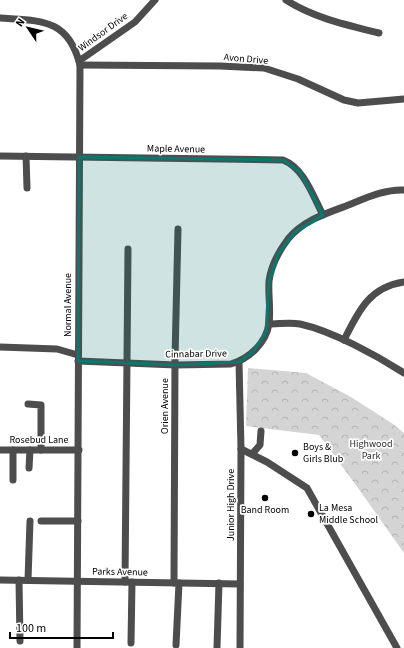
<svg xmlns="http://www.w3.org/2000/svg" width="404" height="648" font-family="'Source Sans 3',sans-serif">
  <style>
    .park { fill: url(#park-crowns) }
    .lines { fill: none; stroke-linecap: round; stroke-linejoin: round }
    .minor { stroke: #4d4d4d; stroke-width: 7 }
    .marked { fill: #0f766e; fill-opacity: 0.2; stroke: #0f766e; stroke-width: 3; stroke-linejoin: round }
    .poi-dot { fill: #000; stroke: #fff; stroke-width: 1.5 }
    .labels { text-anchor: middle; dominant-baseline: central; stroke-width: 3.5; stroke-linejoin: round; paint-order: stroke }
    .street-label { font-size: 10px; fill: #000; stroke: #fff }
    .park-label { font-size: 10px; fill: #2b2b2b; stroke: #fff }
    .poi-label { font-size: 10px; fill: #000; stroke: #fff; text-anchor: start }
  </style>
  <defs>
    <pattern id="park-crowns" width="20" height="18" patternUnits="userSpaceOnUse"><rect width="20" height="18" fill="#d4d4d4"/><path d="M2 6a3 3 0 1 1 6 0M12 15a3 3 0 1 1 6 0" fill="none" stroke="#b4b4b4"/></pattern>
  </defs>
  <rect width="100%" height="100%" fill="#fff"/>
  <!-- park -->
  <polygon class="park" points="248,368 306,373 351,397 393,424 404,433 404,553 358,488 319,435 246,426"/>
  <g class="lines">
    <!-- minor -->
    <g class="minor">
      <path d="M286,0C314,18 347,25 379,33"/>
      <path d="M0,18C41,21 68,18 80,65L77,648"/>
      <polyline points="79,61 135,22 155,0"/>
      <polyline points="80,65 220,66 264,68 298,79 344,100 358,103 404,99"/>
      <path d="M0,156L283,160C304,168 313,196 323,215"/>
      <polyline points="26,156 27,188"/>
      <path d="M269,324C279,324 290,322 300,324C332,331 376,355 404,373"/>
      <path d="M344,340C358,312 369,287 404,282"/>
      <polyline points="0,347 57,349 78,355"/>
      <path d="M78,361L176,365L231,364C249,359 266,343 269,324C271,310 268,295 269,281C271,266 279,251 288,239C303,221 324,214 346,206C364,199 384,189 404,190"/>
      <polyline points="239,362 241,449 240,648"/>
      <polyline points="28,404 41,405 41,450"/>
      <polyline points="241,449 267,462 307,488 397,648"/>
      <polyline points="0,450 79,450"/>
      <polyline points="252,454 260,445 261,431"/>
      <polyline points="29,468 30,450"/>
      <polyline points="13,480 13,450"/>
      <polyline points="41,521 78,521"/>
      <polyline points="0,580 240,584"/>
      <polyline points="19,580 20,641"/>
      <polyline points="28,580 30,521"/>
      <polyline points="125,582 128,249"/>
      <polyline points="174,583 175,358 178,229"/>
      <polyline points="131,643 132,582"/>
      <polyline points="176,645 179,583"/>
      <polyline points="217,647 219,583"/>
    </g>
  </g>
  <!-- marked area -->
  <path class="marked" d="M79,157L283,160L300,172L323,215L295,232L278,254L269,281L266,332L253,352L239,362L176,365L78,361Z"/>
  <!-- markers -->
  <g class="poi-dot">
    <circle cx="295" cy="453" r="4"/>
    <circle cx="265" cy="498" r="4"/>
    <circle cx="311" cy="514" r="4"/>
  </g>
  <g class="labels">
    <!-- street labels -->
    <g class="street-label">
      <text transform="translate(103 32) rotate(-36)">Windsor Drive</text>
      <text transform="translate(246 59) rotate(5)">Avon Drive</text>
      <text transform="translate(176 149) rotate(1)">Maple Avenue</text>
      <text transform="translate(68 305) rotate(-90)">Normal Avenue</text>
      <text transform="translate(196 354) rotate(-1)">Cinnabar Drive</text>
      <text transform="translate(165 406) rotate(-90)">Orien Avenue</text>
      <text x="39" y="440">Rosebud Lane</text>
      <text transform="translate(231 505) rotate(-90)">Junior High Drive</text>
      <text transform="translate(120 572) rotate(1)">Parks Avenue</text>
    </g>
    <!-- park labels -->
    <g class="park-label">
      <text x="371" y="444">Highwood<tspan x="371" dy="12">Park</tspan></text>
    </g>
    <!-- poi labels -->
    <g class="poi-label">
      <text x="303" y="447">Boys &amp;<tspan x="303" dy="12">Girls Blub</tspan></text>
      <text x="319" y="508">La Mesa<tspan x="319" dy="12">Middle School</tspan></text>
      <text x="265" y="510" text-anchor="middle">Band Room</text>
    </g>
  </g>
  <!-- north arrow -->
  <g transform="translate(28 28) rotate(305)" stroke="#ffffff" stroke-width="3" paint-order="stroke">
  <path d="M0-3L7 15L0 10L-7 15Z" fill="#000000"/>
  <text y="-6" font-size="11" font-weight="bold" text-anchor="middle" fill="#000000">N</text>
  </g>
  <!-- scale -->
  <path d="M10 632v6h103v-6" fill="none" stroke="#000000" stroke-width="2"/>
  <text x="16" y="632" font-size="12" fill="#000000" stroke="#ffffff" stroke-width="3" paint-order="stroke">100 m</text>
</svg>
